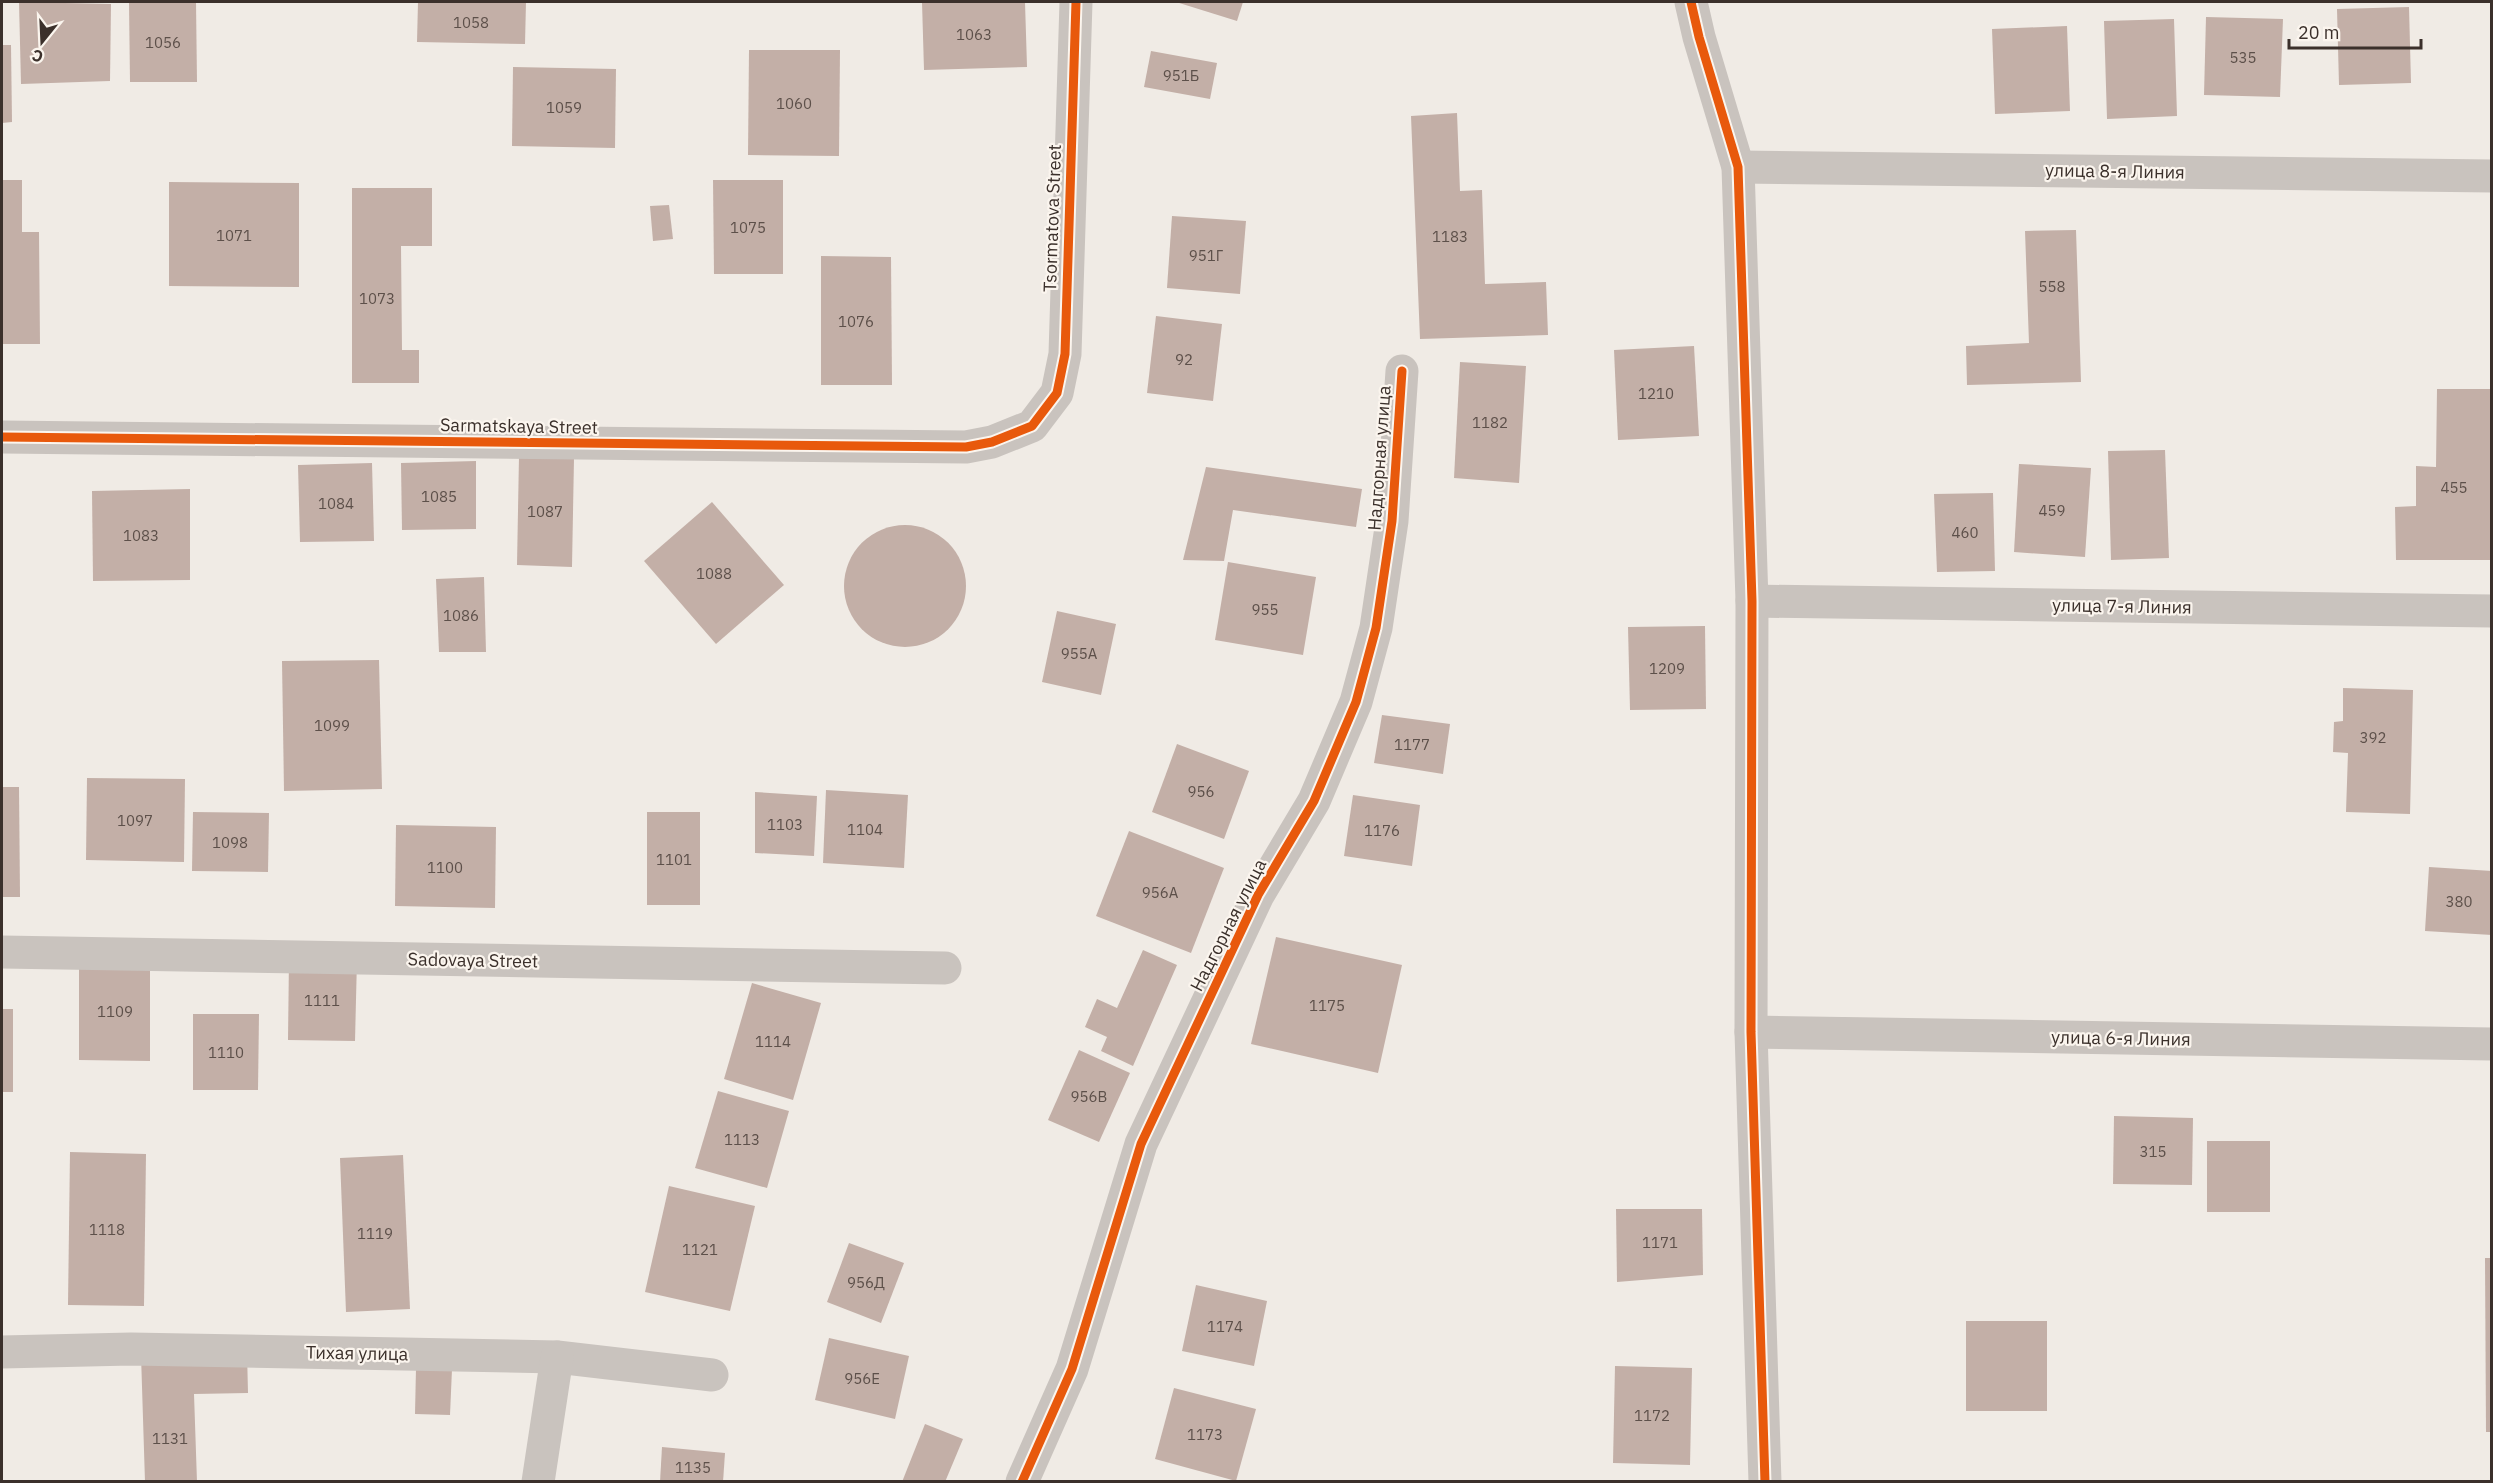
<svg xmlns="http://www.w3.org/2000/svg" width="2493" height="1483" font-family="'IBM Plex Sans',sans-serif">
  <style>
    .building { fill: #c3afa7 }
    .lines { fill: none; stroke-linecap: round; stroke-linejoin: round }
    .minor { stroke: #c9c3be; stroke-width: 33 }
    .cycleway-casing { stroke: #fbf5ee; stroke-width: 13 }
    .cycleway { stroke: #e8590c; stroke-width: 9 }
    .labels { text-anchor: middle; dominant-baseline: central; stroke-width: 4.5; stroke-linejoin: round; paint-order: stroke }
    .number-label { font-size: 15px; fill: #5d504a }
    .street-label { font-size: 18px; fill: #3b302b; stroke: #fbf5ee }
  </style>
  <rect width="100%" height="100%" fill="#f0ebe5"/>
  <!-- building -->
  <g class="building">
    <polygon points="19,2 111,4 110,81 21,84"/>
    <polygon points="196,2 197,82 130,82 129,3"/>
    <polygon points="418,2 526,2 525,44 417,42"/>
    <polygon points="922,2 1025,2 1027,67 924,70"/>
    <polygon points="1176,2 1243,2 1237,21"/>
    <polygon points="2409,7 2411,83 2339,85 2337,9"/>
    <polygon points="2206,17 2283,19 2280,97 2204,95"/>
    <polygon points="2174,19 2177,116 2107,119 2104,21"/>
    <polygon points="2067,26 2070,111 1995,114 1992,29"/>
    <polygon points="2,45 11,45 12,122 2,123"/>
    <polygon points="749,50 840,50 839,156 748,155"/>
    <polygon points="1151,51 1217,63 1210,99 1144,87"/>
    <polygon points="513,67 616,69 615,148 512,146"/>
    <polygon points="1457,113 1460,191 1482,190 1485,284 1546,282 1548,335 1420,339 1411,116"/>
    <polygon points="2,180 22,180 22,232 39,232 40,344 2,344"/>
    <polygon points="713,180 783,180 783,274 714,274"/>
    <polygon points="169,182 299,183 299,287 169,286"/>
    <polygon points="352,188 432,188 432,246 401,246 402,350 419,350 419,383 352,383"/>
    <polygon points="669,205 673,239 653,241 650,206"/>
    <polygon points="1172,216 1246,221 1240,294 1167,288"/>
    <polygon points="2076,230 2081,382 1967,385 1966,346 2029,343 2025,231"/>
    <polygon points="821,256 891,257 892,385 821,385"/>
    <polygon points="1156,316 1222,324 1213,401 1147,393"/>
    <polygon points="1694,346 1699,436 1618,440 1614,350"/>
    <polygon points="1460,362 1526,366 1519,483 1454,478"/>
    <polygon points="2437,389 2492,389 2492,560 2396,560 2395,507 2416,506 2416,466 2436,467"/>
    <polygon points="2165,450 2169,558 2111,560 2108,451"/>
    <polygon points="519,456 574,458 572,567 517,565"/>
    <polygon points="476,461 476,529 402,530 401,463"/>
    <polygon points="372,463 374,541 300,542 298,465"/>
    <polygon points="2019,464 2091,468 2085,557 2014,552"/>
    <polygon points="1206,467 1362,489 1356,527 1233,510 1224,561 1183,560"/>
    <polygon points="190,489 190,580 93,581 92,491"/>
    <polygon points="1993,493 1995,571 1937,572 1934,494"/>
    <polygon points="712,502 784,585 716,644 644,561"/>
    <circle cx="905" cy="586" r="61"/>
    <polygon points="1228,562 1316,577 1303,655 1215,640"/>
    <polygon points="484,577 486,652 439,652 436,579"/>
    <polygon points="1057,611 1116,624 1101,695 1042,682"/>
    <polygon points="1705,626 1706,709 1630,710 1628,627"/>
    <polygon points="379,660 382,789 284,791 282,661"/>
    <polygon points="2343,688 2413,690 2410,814 2346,812 2348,753 2333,752 2334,722 2343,721"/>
    <polygon points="1382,715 1450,724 1443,774 1374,763"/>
    <polygon points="1177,744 1249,771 1224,839 1152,812"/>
    <polygon points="87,778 185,779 184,862 86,860"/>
    <polygon points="2,787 19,787 20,897 2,897"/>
    <polygon points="826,790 908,795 904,868 823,863"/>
    <polygon points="755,792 817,796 814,856 755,853"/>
    <polygon points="1353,795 1420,805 1412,866 1344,856"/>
    <polygon points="193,812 269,813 268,872 192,871"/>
    <rect x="647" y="812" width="53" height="93"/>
    <polygon points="396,825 496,827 495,908 395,906"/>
    <polygon points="1129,831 1224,868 1191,953 1096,916"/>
    <polygon points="2429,867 2492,871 2492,935 2425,931"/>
    <polygon points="1276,937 1402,965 1378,1073 1251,1044"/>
    <polygon points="1143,950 1177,965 1133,1066 1101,1051 1107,1037 1085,1027 1097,999 1117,1008"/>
    <polygon points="289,958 357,959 355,1041 288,1040"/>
    <polygon points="79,962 150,962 150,1061 79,1060"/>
    <polygon points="752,983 821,1003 793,1100 724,1079"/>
    <rect x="2" y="1009" width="11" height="83"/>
    <polygon points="193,1014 259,1014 258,1090 193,1090"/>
    <polygon points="1079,1050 1130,1073 1099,1142 1048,1120"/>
    <polygon points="718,1091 789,1111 767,1188 695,1168"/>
    <polygon points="2114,1116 2193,1118 2192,1185 2113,1184"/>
    <rect x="2207" y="1141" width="63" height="71"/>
    <polygon points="70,1152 146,1154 144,1306 68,1305"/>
    <polygon points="403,1155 410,1309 346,1312 340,1158"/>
    <polygon points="669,1186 755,1206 730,1311 645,1292"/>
    <polygon points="1616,1209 1702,1209 1703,1275 1617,1282"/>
    <polygon points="849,1243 904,1263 881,1323 827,1302"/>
    <polygon points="2485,1258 2492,1258 2492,1432 2486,1432"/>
    <polygon points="1196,1285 1267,1301 1254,1366 1182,1351"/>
    <rect x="1966" y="1321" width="81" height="90"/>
    <polygon points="829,1338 909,1356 895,1419 815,1400"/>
    <polygon points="247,1352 248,1393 194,1394 197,1482 145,1482 141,1355"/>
    <polygon points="1615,1366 1692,1368 1690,1465 1613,1463"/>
    <polygon points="416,1368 452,1369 450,1415 415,1414"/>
    <polygon points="1174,1388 1256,1409 1236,1481 1155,1459"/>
    <polygon points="925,1424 963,1439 945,1482 902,1482"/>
    <polygon points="662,1447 725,1453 723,1482 660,1482"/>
  </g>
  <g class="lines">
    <!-- minor -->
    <g class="minor">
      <polyline points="1691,2 1699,37 1738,167 1752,601 1751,1032 1765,1482"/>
      <polyline points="1738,167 2492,176"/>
      <polyline points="2,437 966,447 992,442 1032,426 1057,393 1065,354 1076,2"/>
      <polyline points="1752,601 2492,611"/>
      <polyline points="2,952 945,968"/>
      <polyline points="1751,1032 2492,1044"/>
      <polyline points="2,1352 131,1349 557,1357 712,1375"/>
      <polyline points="538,1482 557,1357"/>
      <polyline points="1022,1482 1072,1369 1141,1144 1258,895 1314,801 1356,702 1376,628 1392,521 1402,371"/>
    </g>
    <!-- cycleway casing -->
    <g class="cycleway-casing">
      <g id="cycleway">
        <polyline points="1691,2 1699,37 1738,167 1752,601 1751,1032 1765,1482"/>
        <polyline points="2,437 966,447 992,442 1032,426 1057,393 1065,354 1076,2"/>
        <polyline points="1022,1482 1072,1369 1141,1144 1258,895 1314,801 1356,702 1376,628 1392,521 1402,371"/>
      </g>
    </g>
    <!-- cycleway -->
    <use href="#cycleway" class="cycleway"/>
  </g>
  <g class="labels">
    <!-- number labels -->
    <g class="number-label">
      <text x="471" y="22">1058</text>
      <text x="974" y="34">1063</text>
      <text x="163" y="42">1056</text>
      <text x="2243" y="57">535</text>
      <text x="1181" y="75">951Б</text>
      <text x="794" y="103">1060</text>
      <text x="564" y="107">1059</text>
      <text x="748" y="227">1075</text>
      <text x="234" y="235">1071</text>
      <text x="1450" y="236">1183</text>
      <text x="1206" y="255">951Г</text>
      <text x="2052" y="286">558</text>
      <text x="377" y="298">1073</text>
      <text x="856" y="321">1076</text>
      <text x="1184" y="359">92</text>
      <text x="1656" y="393">1210</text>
      <text x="1490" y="422">1182</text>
      <text x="2454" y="487">455</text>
      <text x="439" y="496">1085</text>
      <text x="336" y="503">1084</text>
      <text x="2052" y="510">459</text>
      <text x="545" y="511">1087</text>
      <text x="1965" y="532">460</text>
      <text x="141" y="535">1083</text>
      <text x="714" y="573">1088</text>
      <text x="1265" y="609">955</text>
      <text x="461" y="615">1086</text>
      <text x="1079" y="653">955А</text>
      <text x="1667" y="668">1209</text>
      <text x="332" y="725">1099</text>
      <text x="2373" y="737">392</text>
      <text x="1412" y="744">1177</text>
      <text x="1201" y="791">956</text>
      <text x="135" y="820">1097</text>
      <text x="785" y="824">1103</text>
      <text x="865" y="829">1104</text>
      <text x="1382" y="830">1176</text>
      <text x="230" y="842">1098</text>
      <text x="674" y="859">1101</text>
      <text x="445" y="867">1100</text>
      <text x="1160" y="892">956А</text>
      <text x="2459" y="901">380</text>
      <text x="322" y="1000">1111</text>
      <text x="1327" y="1005">1175</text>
      <text x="115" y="1011">1109</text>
      <text x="773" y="1041">1114</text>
      <text x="226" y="1052">1110</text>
      <text x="1089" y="1096">956В</text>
      <text x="742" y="1139">1113</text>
      <text x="2153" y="1151">315</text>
      <text x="107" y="1229">1118</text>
      <text x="375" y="1233">1119</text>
      <text x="1660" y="1242">1171</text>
      <text x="700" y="1249">1121</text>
      <text x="866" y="1282">956Д</text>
      <text x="1225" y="1326">1174</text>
      <text x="862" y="1378">956Е</text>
      <text x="1652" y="1415">1172</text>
      <text x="1205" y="1434">1173</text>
      <text x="170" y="1438">1131</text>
      <text x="693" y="1467">1135</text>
    </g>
    <!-- street labels -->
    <g class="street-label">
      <text transform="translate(2115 171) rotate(1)">улица 8-я Линия</text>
      <text transform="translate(1052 218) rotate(-88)">Tsormatova Street</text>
      <text transform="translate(519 426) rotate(1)">Sarmatskaya Street</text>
      <text transform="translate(1379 458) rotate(-86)">Надгорная улица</text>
      <text transform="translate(2122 606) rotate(1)">улица 7-я Линия</text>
      <text transform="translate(1228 925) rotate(-63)">Надгорная улица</text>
      <text transform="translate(473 960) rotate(1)">Sadovaya Street</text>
      <text transform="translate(2121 1038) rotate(1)">улица 6-я Линия</text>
      <text transform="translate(357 1353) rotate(1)">Тихая улица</text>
    </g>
  </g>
  <!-- border -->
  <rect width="2493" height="1483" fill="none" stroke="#3b302b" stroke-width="6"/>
  <!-- north arrow -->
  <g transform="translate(42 42) rotate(198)" stroke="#fbf5ee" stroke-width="4.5" paint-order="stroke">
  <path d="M0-4.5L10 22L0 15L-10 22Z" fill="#3b302b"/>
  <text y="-9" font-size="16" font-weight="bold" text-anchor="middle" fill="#3b302b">С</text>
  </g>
  <!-- scale -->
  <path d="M2289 39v9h132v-9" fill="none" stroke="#3b302b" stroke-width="3"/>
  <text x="2298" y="39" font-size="18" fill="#3b302b" stroke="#fbf5ee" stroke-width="4.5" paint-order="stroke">20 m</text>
</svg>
